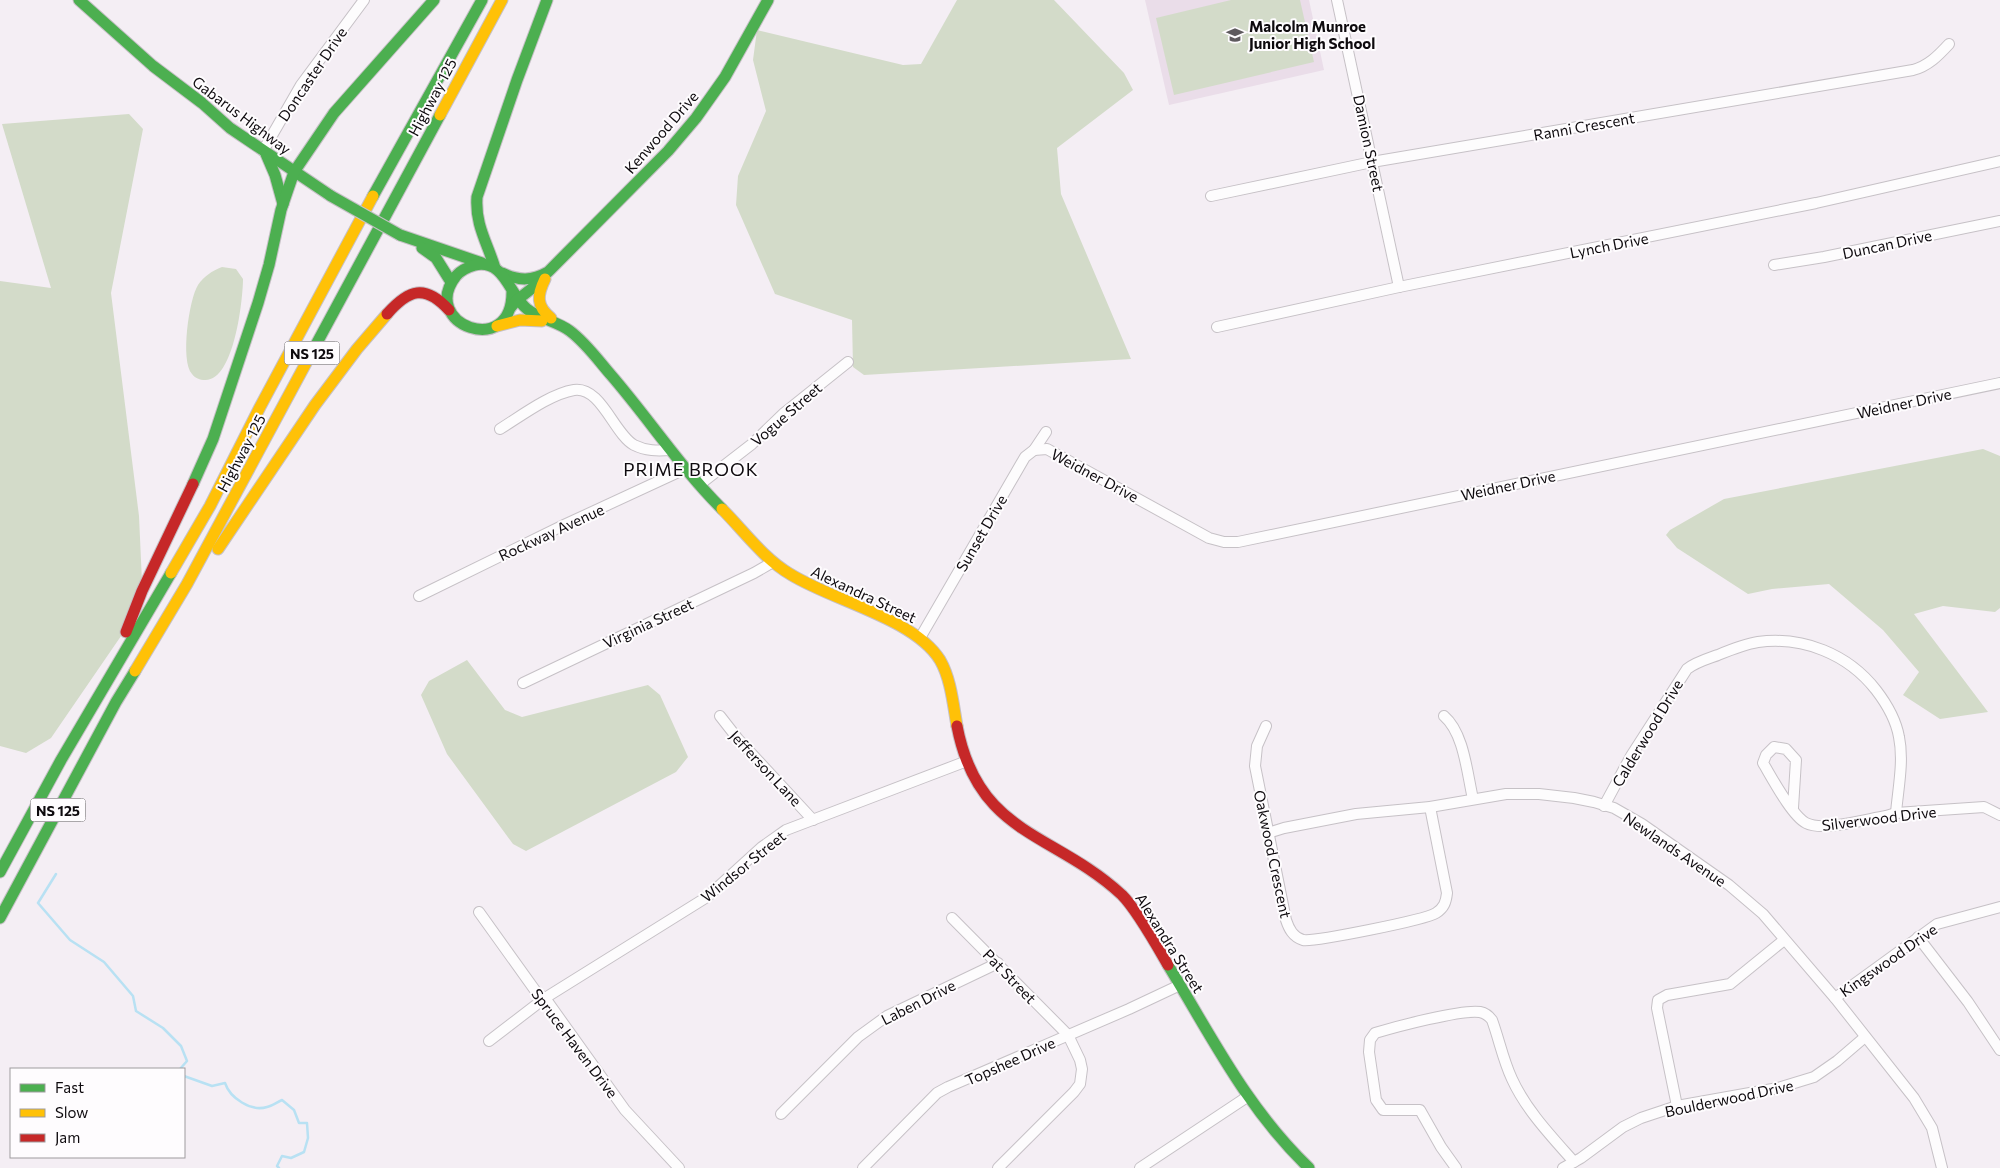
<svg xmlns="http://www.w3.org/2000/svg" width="2000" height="1168" font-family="Commissioner,sans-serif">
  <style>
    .built { fill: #eadde9 }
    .green { fill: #d3dbc9 }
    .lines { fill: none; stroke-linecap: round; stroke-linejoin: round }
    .stream { stroke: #b8e1f3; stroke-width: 2.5 }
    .street-casing { stroke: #c6c1c6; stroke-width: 12 }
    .fast-casing { stroke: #c6c1c6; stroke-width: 13 }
    .slow-casing { stroke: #c6c1c6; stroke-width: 13 }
    .jam-casing { stroke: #c6c1c6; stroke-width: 13 }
    .street { stroke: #fdfcfd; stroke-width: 10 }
    .fast { stroke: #4caf50; stroke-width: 11 }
    .slow { stroke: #ffc107; stroke-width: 11 }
    .jam { stroke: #c62828; stroke-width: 11 }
    .fast-bridge-casing { stroke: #c6c1c6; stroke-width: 13; stroke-linecap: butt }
    .fast-bridge { stroke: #4caf50; stroke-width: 11 }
    .labels { text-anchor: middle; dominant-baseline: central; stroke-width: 4; stroke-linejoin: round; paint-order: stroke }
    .shield { fill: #fefcfe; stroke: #565356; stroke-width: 1 }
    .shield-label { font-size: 14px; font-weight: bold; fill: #0e0a0e }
    .poi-label { font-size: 15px; font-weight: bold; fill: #0e0a0e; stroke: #fefcfe; text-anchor: start }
    .street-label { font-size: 15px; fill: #0e0a0e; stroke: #fefcfe }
    .quarter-label { font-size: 18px; letter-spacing: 1px; fill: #0e0a0e; stroke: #fefcfe }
  </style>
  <rect width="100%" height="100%" fill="#f4eef4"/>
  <!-- built -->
  <polygon class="built" points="1145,0 1309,0 1324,70 1169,105"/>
  <!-- green -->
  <g class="green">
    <polygon points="957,0 1054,0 1124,73 1133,90 1057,148 1061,194 1131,359 864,375 853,367 852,320 775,294 736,205 738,176 766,111 753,60 757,30 903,65 921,64"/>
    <polygon points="1231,0 1300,0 1314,62 1174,95 1156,18"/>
    <polygon points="129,114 143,129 111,293 139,516 143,604 51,738 26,753 0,746 0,281 51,288 2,124"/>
    <path d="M222,267L236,269L243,279C243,300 234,381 205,380C200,380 195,378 192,374C180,361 189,299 198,285C204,276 212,271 222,267Z"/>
    <polygon points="1983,449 2000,456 2000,608 1995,612 1943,606 1914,614 1988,712 1940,719 1903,695 1919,672 1883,630 1829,584 1772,589 1748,594 1677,548 1666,535 1670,530 1724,499"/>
    <polygon points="467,660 505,710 522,717 648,685 660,695 688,757 676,772 526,851 513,844 447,754 421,695 429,681"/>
  </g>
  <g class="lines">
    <!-- stream -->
    <g class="stream">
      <polyline points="56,874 38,903 70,940 104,962 133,996 136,1011 163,1028 181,1046 187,1061 180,1069"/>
      <path d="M184,1076L212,1086L225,1083C230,1098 251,1112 267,1107C272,1106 277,1102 282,1100L294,1110L299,1123H307L308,1138L304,1152L291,1158L282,1156L277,1166L279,1168"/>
    </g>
    <!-- street casing -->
    <g class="street-casing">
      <g id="street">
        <polyline points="1337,0 1399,287"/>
        <polyline points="263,151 301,85 364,0"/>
        <path d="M1211,196L1372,162L1913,70C1928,66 1938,56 1949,44"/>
        <polyline points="1774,265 1824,257 2000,221"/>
        <polyline points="1217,327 1399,287 1816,203 2000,161"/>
        <path d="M500,429C521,416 550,394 574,390C601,386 614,434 634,445C646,451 657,451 671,450"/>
        <polyline points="1034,450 1047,449 1209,538 1224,542 1238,542 2000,383"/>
        <polyline points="699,485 752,444 783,414 848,362"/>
        <polyline points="419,596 564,525 685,469"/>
        <polyline points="920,638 1025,457 1034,450 1046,432"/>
        <polyline points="523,683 754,573 773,562"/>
        <polyline points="720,716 738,739 813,820"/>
        <path d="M1444,716C1464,733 1467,773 1473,799"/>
        <path d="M1266,726L1257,746L1255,766L1286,920C1289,929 1293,937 1303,940C1314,942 1425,920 1436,913C1444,908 1446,902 1447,893L1430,807"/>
        <path d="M1604,806L1631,756L1687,669C1696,662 1707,659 1718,655C1730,650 1745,644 1758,642C1803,636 1848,654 1876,690C1886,703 1896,720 1899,737C1904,761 1898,789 1896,813"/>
        <path d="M1793,808L1796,760L1786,749L1774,747L1766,755L1763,763C1772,778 1792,816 1806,823C1823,832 1867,819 1886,816L1896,813L1984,807L2000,815"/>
        <polyline points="1268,833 1284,828 1356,814 1430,807 1506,794 1539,794 1574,798 1594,802 1614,808 1642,824 1729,885 1763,914 1835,998 1914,1098 1932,1128 1942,1168"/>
        <polyline points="479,912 537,993 545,998 625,1110 679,1168"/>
        <polyline points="952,918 1068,1035 1080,1060 1082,1069 1080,1084 1074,1092 998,1168"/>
        <polyline points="1918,937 1968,1002 2000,1050"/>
        <polyline points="1835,998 1937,924 2000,907"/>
        <polyline points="489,1041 545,998 707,897 762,847 786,830 967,761"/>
        <polyline points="1677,1106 1657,1008 1658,1000 1667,995 1730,984 1784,940"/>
        <polyline points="781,1114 858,1037 887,1016 998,963"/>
        <polyline points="863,1168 937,1093 948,1087 1129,1009 1180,985"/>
        <polyline points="1140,1168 1247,1097"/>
        <path d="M1456,1168L1441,1147L1420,1110H1383L1376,1100L1369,1052L1370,1040L1375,1033C1395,1027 1462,1009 1480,1012C1485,1013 1489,1016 1492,1020C1499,1039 1503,1060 1512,1079C1526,1110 1552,1137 1574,1162"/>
        <polyline points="1563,1168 1581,1158 1623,1127 1641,1118 1677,1106 1778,1088 1814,1077 1837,1061 1865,1037"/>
      </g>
    </g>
    <!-- fast casing -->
    <g class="fast-casing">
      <g id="fast">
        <polyline points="79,0 153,66 202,103 230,128 331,196"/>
        <polyline points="266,154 275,175 283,204"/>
        <polyline points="373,196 482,0"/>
        <polyline points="400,235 482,263"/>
        <polyline points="422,248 436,258 451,282"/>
        <path d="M495,268C487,242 475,225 477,197L517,80L547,0"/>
        <path d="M502,273C519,281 532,281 548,272L668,151L696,118L725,77L768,0"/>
        <path d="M512,291C513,360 418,324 456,276C461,270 468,267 475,265C505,259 509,295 527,309C539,319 557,321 570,331C586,343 598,360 611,375C649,419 681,468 722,509"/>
        <polyline points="511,307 517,300 544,279"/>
        <polyline points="312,352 440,115"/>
        <polyline points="193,484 213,439 258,303 269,265 281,210 294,172 334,113 434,0"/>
        <polyline points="0,872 61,760 171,573"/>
        <polyline points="0,918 116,702 135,671"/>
        <path d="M1168,965C1213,1039 1246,1107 1309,1168"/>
      </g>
    </g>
    <!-- slow casing -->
    <g class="slow-casing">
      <g id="slow">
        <polyline points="440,115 502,0"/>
        <path d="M545,279C537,295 536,306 551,318"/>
        <polyline points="497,326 520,320 542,321"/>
        <path d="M722,509C744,531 763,558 790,574C833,601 914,618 940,660C951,679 953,704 957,726"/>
        <polyline points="218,549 315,405 357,349 387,314"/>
        <polyline points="171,573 210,506 260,407 373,196"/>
        <polyline points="135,671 187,584 312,352"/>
      </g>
    </g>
    <!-- jam casing -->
    <g class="jam-casing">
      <g id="jam">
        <path d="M387,314C409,289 425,284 449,310"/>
        <polyline points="126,632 142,591 193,484"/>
        <path d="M957,726C978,836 1054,832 1122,895C1137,910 1157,946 1168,965"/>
      </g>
    </g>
    <!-- street -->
    <use href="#street" class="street"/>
    <!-- fast -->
    <use href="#fast" class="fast"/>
    <!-- slow -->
    <use href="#slow" class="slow"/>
    <!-- jam -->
    <use href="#jam" class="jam"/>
    <!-- fast-bridge casing -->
    <g class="fast-bridge-casing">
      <polyline id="fast-bridge" points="331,196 400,235"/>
    </g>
    <!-- fast-bridge -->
    <use href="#fast-bridge" class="fast-bridge"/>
  </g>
  <!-- icons -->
  <defs>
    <g id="school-bare" transform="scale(1.35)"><path d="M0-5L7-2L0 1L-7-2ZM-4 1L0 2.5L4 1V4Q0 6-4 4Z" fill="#5e5a5e" stroke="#fefcfe" stroke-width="2.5" paint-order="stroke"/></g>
  </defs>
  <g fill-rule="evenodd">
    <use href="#school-bare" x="1235" y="35"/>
  </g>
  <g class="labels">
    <!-- shield labels -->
    <g class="shield">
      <rect x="284.5" y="341.5" width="55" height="23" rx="4"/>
      <rect x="30.5" y="798.5" width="55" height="23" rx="4"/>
    </g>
    <g class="shield-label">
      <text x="312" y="353">NS 125</text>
      <text x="58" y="810">NS 125</text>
    </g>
    <!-- poi labels -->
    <g class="poi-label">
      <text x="1249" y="26">Malcolm Munroe<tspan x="1249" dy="17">Junior High School</tspan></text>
    </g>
    <!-- street labels -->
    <g class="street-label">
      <text transform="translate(312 74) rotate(-56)">Doncaster Drive</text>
      <text transform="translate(432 97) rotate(-62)">Highway 125</text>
      <text transform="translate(242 115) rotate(37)">Gabarus Highway</text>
      <text transform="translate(1584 126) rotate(-10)">Ranni Crescent</text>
      <text transform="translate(661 132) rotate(-49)">Kenwood Drive</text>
      <text transform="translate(1369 143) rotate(78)">Damion Street</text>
      <text transform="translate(1887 244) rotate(-12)">Duncan Drive</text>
      <text transform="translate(1609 245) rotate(-11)">Lynch Drive</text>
      <text transform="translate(1904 403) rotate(-12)">Weidner Drive</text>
      <text transform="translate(786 414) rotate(-41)">Vogue Street</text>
      <text transform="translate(241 453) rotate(-62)">Highway 125</text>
      <text transform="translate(1095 475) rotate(28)">Weidner Drive</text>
      <text transform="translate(1508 485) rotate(-12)">Weidner Drive</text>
      <text transform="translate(551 532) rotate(-25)">Rockway Avenue</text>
      <text transform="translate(981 533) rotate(-60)">Sunset Drive</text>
      <text transform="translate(864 594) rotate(25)">Alexandra Street</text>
      <text transform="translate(648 623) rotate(-25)">Virginia Street</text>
      <text transform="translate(1647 733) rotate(-59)">Calderwood Drive</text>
      <text transform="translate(766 768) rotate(47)">Jefferson Lane</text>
      <text transform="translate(1879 818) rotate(-7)">Silverwood Drive</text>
      <text transform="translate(1675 849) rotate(34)">Newlands Avenue</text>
      <text transform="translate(1273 854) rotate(78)">Oakwood Crescent</text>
      <text transform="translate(743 866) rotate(-39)">Windsor Street</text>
      <text transform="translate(1170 943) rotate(58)">Alexandra Street</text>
      <text transform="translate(1888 960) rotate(-35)">Kingswood Drive</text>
      <text transform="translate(1010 976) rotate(46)">Pat Street</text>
      <text transform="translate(918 1002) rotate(-27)">Laben Drive</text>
      <text transform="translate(575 1043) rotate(53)">Spruce Haven Drive</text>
      <text transform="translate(1010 1061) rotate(-24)">Topshee Drive</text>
      <text transform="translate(1729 1098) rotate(-12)">Boulderwood Drive</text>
    </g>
    <!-- quarter labels -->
    <g class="quarter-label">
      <text x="691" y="469">PRIME BROOK</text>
    </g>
  </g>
  <!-- legend -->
  <rect x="10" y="1068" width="175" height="90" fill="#fefcfe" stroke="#9e9b9e"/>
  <rect x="20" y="1084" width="25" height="8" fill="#4caf50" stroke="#9e9b9e"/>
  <text x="55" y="1093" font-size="15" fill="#0e0a0e">Fast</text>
  <rect x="20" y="1109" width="25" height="8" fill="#ffc107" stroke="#9e9b9e"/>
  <text x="55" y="1118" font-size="15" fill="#0e0a0e">Slow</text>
  <rect x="20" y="1134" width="25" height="8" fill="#c62828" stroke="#9e9b9e"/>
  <text x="55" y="1143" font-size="15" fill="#0e0a0e">Jam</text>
</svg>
